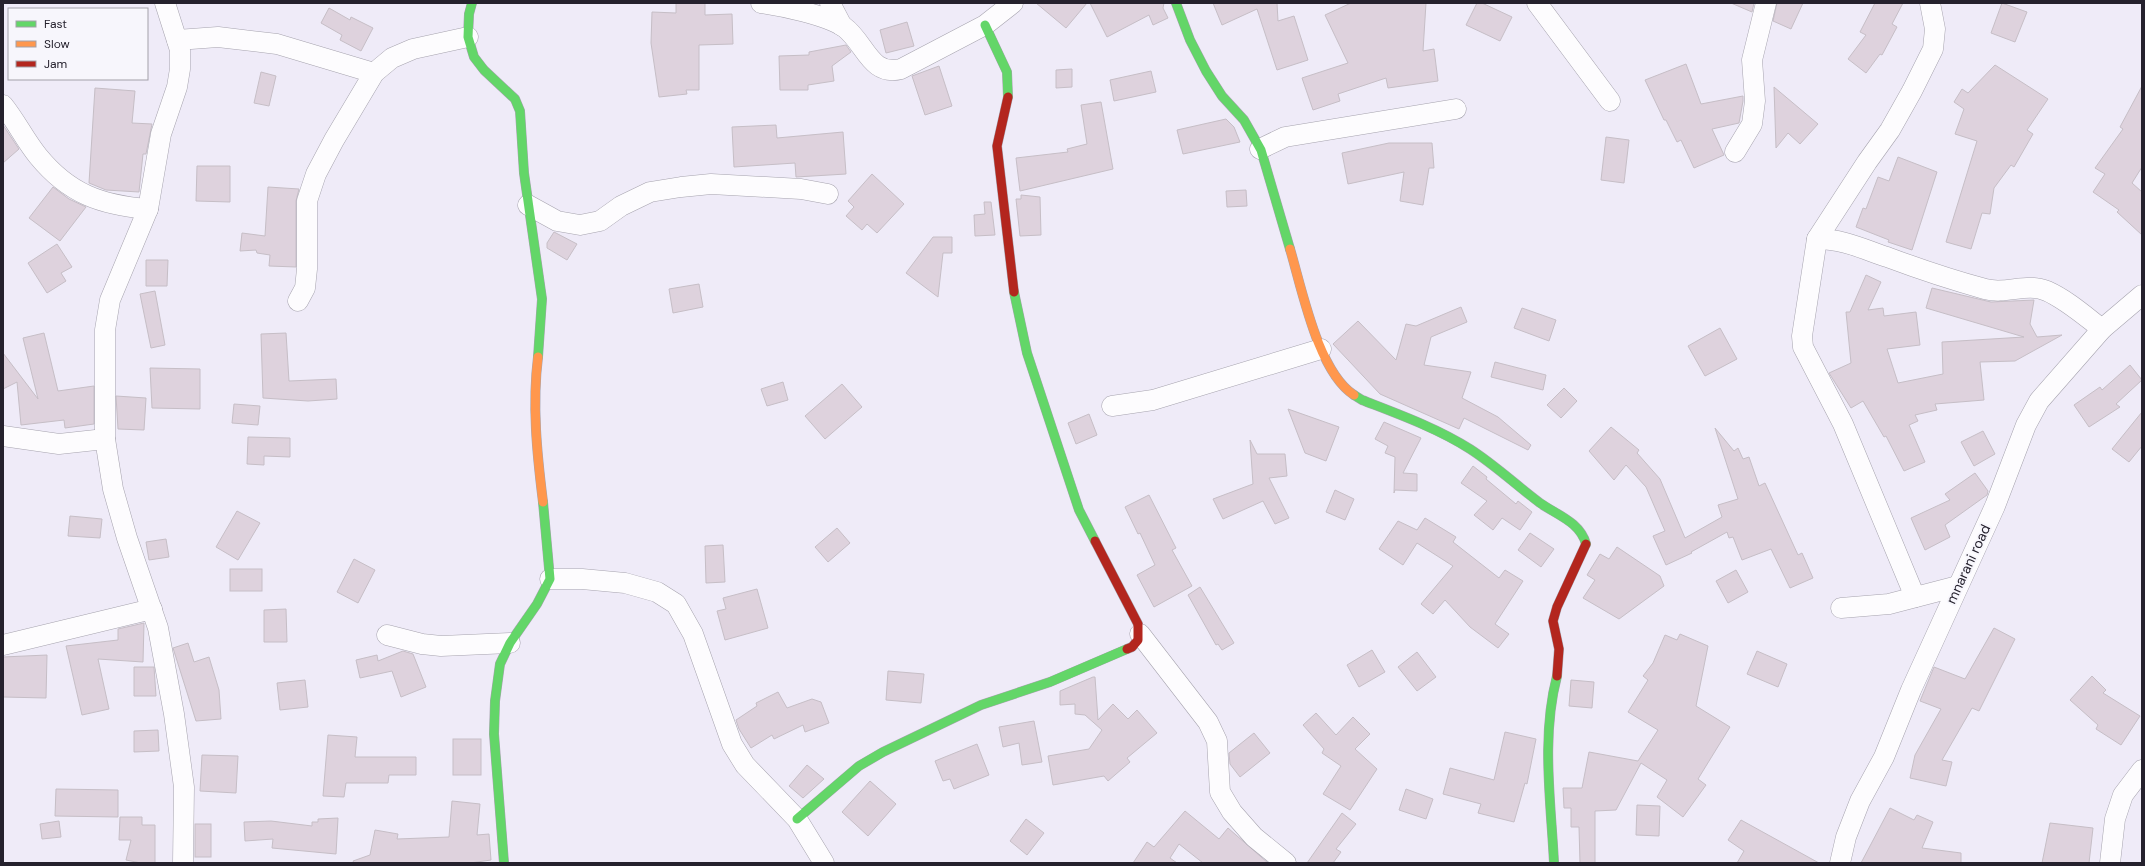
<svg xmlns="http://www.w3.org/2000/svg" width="2145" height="866" font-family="'DM Sans',sans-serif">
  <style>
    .building { fill: #ded2dd; stroke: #c6bec6 }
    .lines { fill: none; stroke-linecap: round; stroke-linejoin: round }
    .street-casing { stroke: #a6a3ae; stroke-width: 21 }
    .fast-casing { stroke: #a6a3ae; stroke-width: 10 }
    .slow-casing { stroke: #a6a3ae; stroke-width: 10 }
    .jam-casing { stroke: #a6a3ae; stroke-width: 10 }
    .street { stroke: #fdfcfe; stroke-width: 20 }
    .fast { stroke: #63d668; stroke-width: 9 }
    .slow { stroke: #ff974d; stroke-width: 9 }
    .jam { stroke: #b3261e; stroke-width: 9 }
    .labels { text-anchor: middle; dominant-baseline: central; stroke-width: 3.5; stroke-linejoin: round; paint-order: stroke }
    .street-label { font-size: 14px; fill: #25212d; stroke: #f7f6fc }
  </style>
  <rect width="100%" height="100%" fill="#efebf8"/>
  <!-- building -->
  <g class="building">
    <polygon points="676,3 705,3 705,15 732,14 733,44 699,45 699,90 686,90 687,94 659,97 651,43 652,12 676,13"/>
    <polygon points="1036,3 1087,3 1066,28"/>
    <polygon points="1090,3 1164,3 1163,8 1168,18 1153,25 1149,15 1107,37"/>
    <polygon points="1213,3 1277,3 1278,21 1294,16 1308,60 1277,70 1257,9 1222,25"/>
    <polygon points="1351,3 1426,3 1423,51 1434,49 1438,81 1388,88 1386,78 1338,94 1340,101 1313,110 1302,78 1348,63 1325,15"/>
    <polygon points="1477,3 1482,3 1512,17 1500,41 1466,25"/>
    <polygon points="1731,3 1754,3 1752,12"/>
    <polygon points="1777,3 1803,3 1791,29 1773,21"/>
    <polygon points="1875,3 1903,3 1892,24 1897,27 1882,55 1880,54 1866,73 1848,59 1866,35 1860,32"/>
    <polygon points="2002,3 2027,12 2015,42 1991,33"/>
    <polygon points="329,8 350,20 351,17 373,28 361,51 340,40 342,35 321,23"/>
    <polygon points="907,22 914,46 886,53 880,30"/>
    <polygon points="846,45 851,52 832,66 834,81 808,85 808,90 780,90 779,56 809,55 809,52"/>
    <polygon points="1686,64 1701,104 1743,96 1743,101 1739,123 1712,129 1724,155 1694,168 1681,140 1677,142 1666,120 1664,120 1645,80"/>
    <polygon points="1995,65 2048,99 2027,130 2033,134 2014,167 2011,165 1994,188 1990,214 1982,213 1971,249 1946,242 1977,141 1955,134 1964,109 1954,102 1962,89 1968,93"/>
    <polygon points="939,66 952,106 925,115 912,76"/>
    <polygon points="1072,69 1072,87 1056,88 1056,70"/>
    <polygon points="1151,71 1156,92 1114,101 1110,80"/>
    <polygon points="261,72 276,76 269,106 254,103"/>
    <polygon points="2142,86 2142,167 2132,183 2142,192 2142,235 2117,212 2119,210 2093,192 2105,174 2095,168 2123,129 2120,127"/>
    <polygon points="1774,87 1818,124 1800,144 1788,133 1776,148"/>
    <polygon points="95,88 135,91 132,123 152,124 146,154 143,154 139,192 106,190 89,183"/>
    <polygon points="1101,102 1113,169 1020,191 1016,158 1068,152 1067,149 1087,144 1081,105"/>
    <polygon points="1226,119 1234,127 1240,142 1183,154 1177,130"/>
    <polygon points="3,125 19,149 3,163"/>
    <polygon points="776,125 777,138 843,132 846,174 796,177 795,163 734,167 732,127"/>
    <polygon points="1606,137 1629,140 1624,183 1601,180"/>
    <polygon points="1389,143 1432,143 1434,168 1429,168 1423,205 1400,201 1404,172 1348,184 1342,153"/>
    <polygon points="1898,157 1937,172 1912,250 1888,242 1889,240 1856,227 1863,208 1866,209 1878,177 1889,181"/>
    <polygon points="197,166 230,166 230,202 196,201"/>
    <polygon points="872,174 904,204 877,233 867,224 862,230 846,216 854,207 848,201"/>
    <polygon points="53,187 69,199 86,207 60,241 29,218"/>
    <polygon points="268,187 299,189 296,201 296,267 269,266 270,255 257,253 256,250 240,251 242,233 265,236"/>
    <polygon points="1246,190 1247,206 1227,207 1226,191"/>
    <polygon points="1021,195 1040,197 1041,235 1020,236 1016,199 1021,199"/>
    <polygon points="984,202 991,202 995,235 975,236 974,215 985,214"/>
    <polygon points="554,232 577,244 567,260 547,248 547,243"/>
    <polygon points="933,237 952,237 952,253 943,253 938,297 906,273"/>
    <polygon points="57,244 72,267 61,273 66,281 47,293 28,263"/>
    <polygon points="146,260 168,260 167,286 146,286"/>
    <polygon points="1866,275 1881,282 1868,310 1883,308 1884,316 1916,312 1920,345 1887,349 1898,383 1943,374 1942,342 2024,337 1926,308 1932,288 1991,302 2034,300 2030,324 2037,337 2062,335 2015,361 1980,362 1984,400 1935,404 1937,410 1915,415 1918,421 1909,425 1925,462 1904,471 1886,436 1884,437 1863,401 1851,408 1829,373 1851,363 1846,312 1850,312"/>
    <polygon points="699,284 703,307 673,313 669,289"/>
    <polygon points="155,291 165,345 151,348 140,294"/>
    <polygon points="1461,307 1467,322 1431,337 1424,365 1471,372 1462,398 1498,417 1531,445 1528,450 1464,418 1459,429 1380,394 1333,344 1358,321 1396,360 1406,324 1416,326"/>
    <polygon points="1522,308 1556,320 1549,341 1514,328"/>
    <polygon points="1720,328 1737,359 1705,376 1688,346"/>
    <polygon points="44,333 58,391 94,386 94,424 65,428 64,420 21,425 17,382 3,389 3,353 38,399 23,338"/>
    <polygon points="286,333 289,381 336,379 337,399 308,401 263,398 261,334"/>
    <polygon points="1495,362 1546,375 1543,390 1491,377"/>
    <polygon points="2130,365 2142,380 2116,404 2120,407 2089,427 2074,405 2100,387 2102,390"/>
    <polygon points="150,368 200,369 200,409 152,408"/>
    <polygon points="783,382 788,400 767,406 761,389"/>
    <polygon points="842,384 862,407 825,439 805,416"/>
    <polygon points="1564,388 1577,401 1561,418 1547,405"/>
    <polygon points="116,396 146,398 144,430 118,429"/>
    <polygon points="234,404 260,406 258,425 232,423"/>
    <polygon points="1288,409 1339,427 1326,461 1305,453"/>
    <polygon points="2142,412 2142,446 2129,462 2112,449"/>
    <polygon points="1089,414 1097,435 1076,444 1068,423"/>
    <polygon points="1384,422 1421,438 1403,473 1417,474 1417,491 1395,490 1394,493 1395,457 1385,453 1388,446 1375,439"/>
    <polygon points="1611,427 1639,450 1637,453 1660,479 1685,538 1722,517 1718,505 1738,499 1715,428 1734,451 1738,448 1743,459 1749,457 1759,486 1765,483 1798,555 1802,553 1813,578 1790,588 1771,549 1742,560 1733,537 1729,538 1727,532 1691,552 1692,553 1666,565 1653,536 1665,531 1646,487 1626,465 1614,480 1589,451"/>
    <polygon points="1983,431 1995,454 1974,466 1961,442"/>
    <polygon points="248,437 290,438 290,457 264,456 264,465 247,464"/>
    <polygon points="1250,440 1257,454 1285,454 1287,476 1269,478 1289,518 1275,524 1263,501 1223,519 1213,499 1253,484"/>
    <polygon points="1473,466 1487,477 1486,479 1516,504 1518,501 1532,512 1520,530 1502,518 1493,530 1474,515 1487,501 1461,483"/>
    <polygon points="1975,473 1988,491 1987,495 1945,525 1950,537 1925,550 1911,518 1950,500 1945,494"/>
    <polygon points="1335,490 1354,499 1345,520 1326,512"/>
    <polygon points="1149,495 1176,548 1172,550 1192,586 1154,607 1137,575 1155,565 1140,533 1138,534 1125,507"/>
    <polygon points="237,511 260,523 238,560 216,547"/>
    <polygon points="70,516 102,519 100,538 68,536"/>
    <polygon points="1425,518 1456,537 1453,542 1499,578 1505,570 1523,581 1495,624 1509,634 1498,648 1470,627 1445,600 1433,614 1421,604 1453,566 1417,543 1403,565 1379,549 1398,521 1417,530"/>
    <polygon points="837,528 850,543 828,562 815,547"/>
    <polygon points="1530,533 1554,549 1541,567 1518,550"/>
    <polygon points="166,539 169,557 149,560 146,542"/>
    <polygon points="723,545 725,582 706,583 705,546"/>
    <polygon points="1617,547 1660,576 1664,586 1619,619 1583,598 1595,580 1587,575 1600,554 1609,559"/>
    <polygon points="354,559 375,570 358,603 337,592"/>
    <rect x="230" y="569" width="32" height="22"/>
    <polygon points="1736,570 1748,592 1728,603 1716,581"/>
    <polygon points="1200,587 1234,643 1222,650 1218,644 1216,645 1188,595"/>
    <polygon points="757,589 768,628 725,640 717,611 726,609 723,598"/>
    <polygon points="286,609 287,642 264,642 264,610"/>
    <polygon points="144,623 143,662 98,659 109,709 82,715 66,646 118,640 118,629"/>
    <polygon points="1994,628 2015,639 1979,711 1972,708 1942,760 1952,762 1946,786 1910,778 1915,755 1941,709 1920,701 1934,667 1965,679"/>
    <polygon points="1680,634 1708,646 1696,706 1730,727 1698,779 1706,785 1683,817 1657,797 1667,780 1641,763 1616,810 1595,811 1595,863 1580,863 1579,827 1571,827 1571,808 1564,808 1563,788 1582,788 1589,752 1638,761 1658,730 1628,712 1648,680 1643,676 1653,663 1665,635 1677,640"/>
    <polygon points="188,643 194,662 209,657 219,690 221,719 196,721 173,648"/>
    <polygon points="1372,650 1385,672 1359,687 1347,665"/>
    <polygon points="403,651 413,654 426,687 401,697 392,671 360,678 356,660 377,655 378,661"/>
    <polygon points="1757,651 1787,664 1778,687 1747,674"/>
    <polygon points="1417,652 1436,677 1417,691 1398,667"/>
    <polygon points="47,655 46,698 3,697 3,657"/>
    <polygon points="134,667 154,667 156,696 134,696"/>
    <polygon points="888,671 924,674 921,703 886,700"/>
    <polygon points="2092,676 2106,690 2103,693 2140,716 2121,745 2096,729 2098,725 2070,700"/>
    <polygon points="1093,677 1095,677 1098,720 1113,704 1128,719 1137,710 1157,733 1127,758 1130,762 1108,781 1104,776 1053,785 1048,756 1089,749 1102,730 1085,715 1075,714 1075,704 1060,705 1060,691"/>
    <polygon points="305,680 308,707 280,710 277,683"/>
    <polygon points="1571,680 1594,682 1592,708 1569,706"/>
    <polygon points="778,692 787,708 812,699 821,702 829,723 805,732 803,725 774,739 772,735 751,748 739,729 736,720 757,706 756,703"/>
    <polygon points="1316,713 1336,735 1353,717 1370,734 1355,749 1377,769 1350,810 1323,794 1341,766 1322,753 1324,749 1303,725"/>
    <polygon points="1034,721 1042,762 1022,765 1019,743 1003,747 999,727"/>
    <polygon points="158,730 159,751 134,752 134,731"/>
    <polygon points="1505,732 1536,739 1527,784 1525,783 1514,822 1478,813 1481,804 1443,794 1450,768 1494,780"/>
    <polygon points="1254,733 1270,753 1240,777 1230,764 1229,753"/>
    <polygon points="328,735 357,737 355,757 416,757 416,775 389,775 388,783 346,783 344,797 323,796"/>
    <rect x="453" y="739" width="28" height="36"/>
    <polygon points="977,744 989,775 954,789 950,779 943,781 935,761"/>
    <polygon points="202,755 238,756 236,793 200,791"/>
    <polygon points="807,765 824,779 803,798 789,786"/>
    <polygon points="870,781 896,804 868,836 842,812"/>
    <polygon points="56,789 118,790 118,817 55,816"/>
    <polygon points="1406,789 1433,799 1426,819 1399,810"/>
    <polygon points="452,801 480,804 477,835 489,834 491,860 470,863 354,863 353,861 370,855 375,830 398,834 397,839 449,837"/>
    <polygon points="1637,805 1660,806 1659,836 1636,835"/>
    <polygon points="1890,808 1914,820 1917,815 1933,822 1922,848 1961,853 1961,863 1861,863"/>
    <polygon points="1185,811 1219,839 1228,828 1268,863 1203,863 1179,844 1170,858 1177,863 1133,863 1147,842 1154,847"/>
    <polygon points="1342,813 1356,824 1336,849 1341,852 1333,863 1307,863"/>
    <polygon points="120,817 142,817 142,825 155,825 155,863 141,863 126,860 131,840 119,840"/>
    <polygon points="338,818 336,854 272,848 273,839 245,841 244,822 271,821 312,826 312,822 318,822 318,819"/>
    <polygon points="1026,819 1044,833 1027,855 1010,841"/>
    <polygon points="1741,820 1819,863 1737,863 1744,851 1728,840"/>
    <polygon points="59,821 61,837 42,839 40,824"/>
    <polygon points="2050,823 2093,828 2089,863 2042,863"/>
    <rect x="195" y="824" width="16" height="33"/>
  </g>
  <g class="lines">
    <!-- street casing -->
    <g class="street-casing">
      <g id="street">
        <polyline points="165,3 180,50 180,69 177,87 161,134 148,209 110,300 105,330 105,439 113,489 127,538 158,628 174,714 184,787 183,863"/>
        <path d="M761,3C782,6 826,15 844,27C865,42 870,77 901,69L985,25L1013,3"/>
        <polyline points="830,3 842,26"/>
        <polyline points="1537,3 1610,101"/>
        <polyline points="177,40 218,37 277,44 374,73"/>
        <path d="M3,105C16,121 25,140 38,156C69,194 101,205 148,209"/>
        <polyline points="1260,149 1285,137 1456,109"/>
        <polyline points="1735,152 1752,124 1755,101 1752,60 1766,3"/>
        <polyline points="528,205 557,221 580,225 600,221 621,206 650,192 681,187 711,184 801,189 828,194"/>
        <path d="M1817,239C1843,239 1863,249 1887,257C1919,269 1952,280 1985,289C2007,295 2026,282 2047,291C2067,300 2085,316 2102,329"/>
        <polyline points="298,301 305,288 307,269 307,201 316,174 334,140 374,73 392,58 413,49 468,37"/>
        <polyline points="1112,406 1153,400 1321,349"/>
        <polyline points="3,436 59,444 105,439"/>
        <polyline points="550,579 582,579 625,583 657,592 676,604 693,634 732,744 745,765 797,819 824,863"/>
        <polyline points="1915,597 1843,424 1803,347 1802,336 1817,239 1867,162 1890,130 1912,91 1933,49 1935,29 1930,3"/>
        <polyline points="1841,608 1889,604 1958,586"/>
        <polyline points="1140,634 1208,722 1217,741 1220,792 1232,812 1254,837 1286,863"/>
        <polyline points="387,635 422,644 441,646 510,643"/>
        <polyline points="3,645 152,609"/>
        <polyline points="1840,863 1846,837 1860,801 1884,757 1911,690 1995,506 2026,425 2039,401 2102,329 2142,295"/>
        <polyline points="2110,863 2115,819 2123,795 2142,770"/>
      </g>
    </g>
    <!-- fast casing -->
    <g class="fast-casing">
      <g id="fast">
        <polyline points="472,3 469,14 468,37 474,57 484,70 515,99 520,111 524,173 542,299 538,357"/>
        <polyline points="1176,3 1190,40 1206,71 1222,96 1244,120 1261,150 1290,249"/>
        <polyline points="985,25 1007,72 1008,97"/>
        <polyline points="1014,292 1027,353 1079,510 1095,541"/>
        <path d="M1354,395L1362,400C1398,414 1437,428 1470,449C1495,465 1516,485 1540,503C1557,515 1580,522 1586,544"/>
        <polyline points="797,819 859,766 883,752 981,705 1050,682 1127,649"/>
        <polyline points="504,863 494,734 495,701 500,664 510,643 537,604 550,579 543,502"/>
        <path d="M1554,863C1551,802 1541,737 1557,676"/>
      </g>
    </g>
    <!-- slow casing -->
    <g class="slow-casing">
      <g id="slow">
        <path d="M1290,249C1302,289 1318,372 1354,395"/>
        <path d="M538,357C532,405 537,454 543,502"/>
      </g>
    </g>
    <!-- jam casing -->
    <g class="jam-casing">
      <g id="jam">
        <polyline points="1008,97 997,146 1014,292"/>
        <polyline points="1095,541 1138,624 1138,640 1132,647 1127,649"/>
        <polyline points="1557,676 1559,649 1553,621 1557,607 1586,544"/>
      </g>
    </g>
    <!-- street -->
    <use href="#street" class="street"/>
    <!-- fast -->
    <use href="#fast" class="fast"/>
    <!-- slow -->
    <use href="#slow" class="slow"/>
    <!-- jam -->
    <use href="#jam" class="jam"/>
  </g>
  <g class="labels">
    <!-- street labels -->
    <g class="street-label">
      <text transform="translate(1968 564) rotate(-65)">mnarani road</text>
    </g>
  </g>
  <!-- border -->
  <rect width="2145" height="866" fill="none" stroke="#25212d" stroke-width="8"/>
  <!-- legend -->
  <rect x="8" y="8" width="140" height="72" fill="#f7f6fc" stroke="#a3a1a9"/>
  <rect x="16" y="21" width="20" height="6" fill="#63d668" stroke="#a3a1a9"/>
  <text x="44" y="28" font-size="12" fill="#25212d">Fast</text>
  <rect x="16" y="41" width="20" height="6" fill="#ff974d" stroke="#a3a1a9"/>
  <text x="44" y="48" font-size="12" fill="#25212d">Slow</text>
  <rect x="16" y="61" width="20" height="6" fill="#b3261e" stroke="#a3a1a9"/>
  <text x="44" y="68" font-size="12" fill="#25212d">Jam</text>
</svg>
